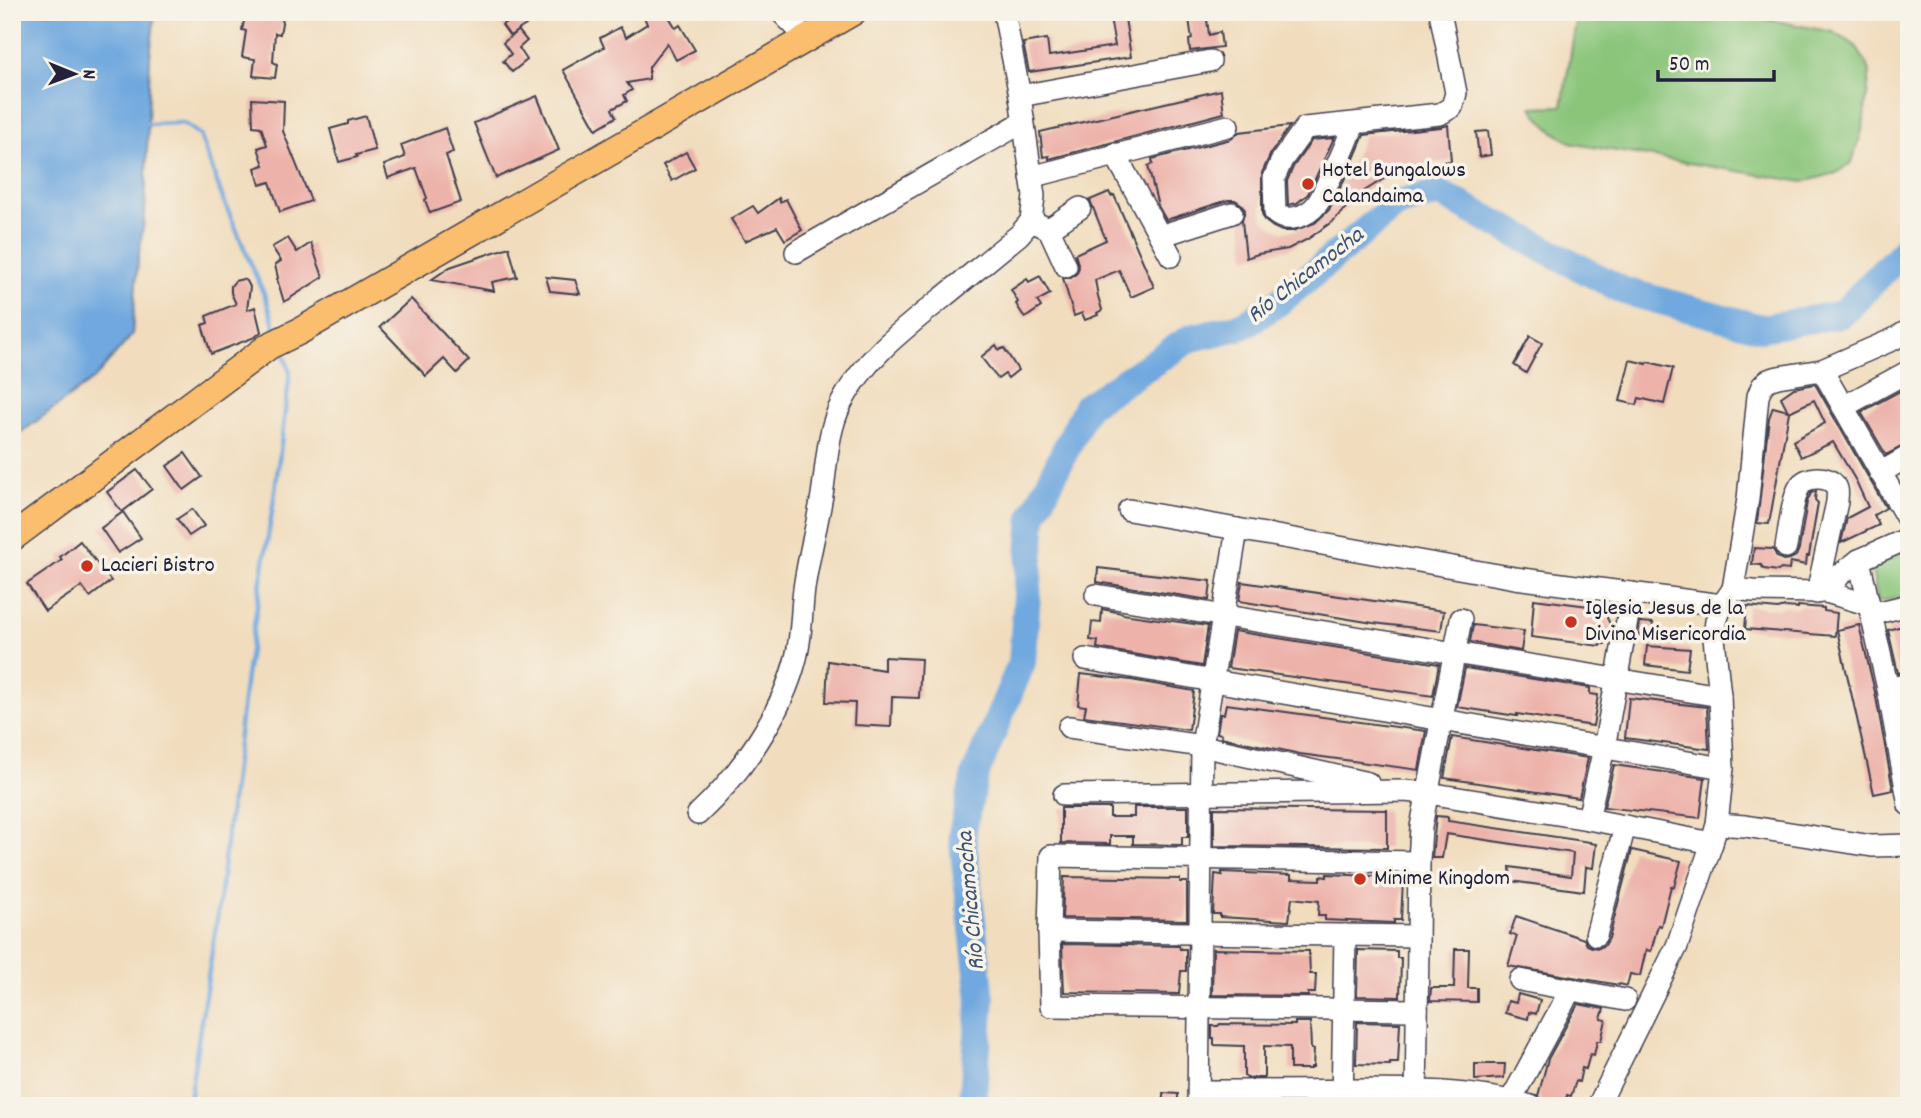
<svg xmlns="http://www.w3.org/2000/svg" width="1921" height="1118" font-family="Dekko,sans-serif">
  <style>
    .green { fill: #8ac57a; stroke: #56745a; stroke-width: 2 }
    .water { fill: #70a8df; stroke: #49658d; stroke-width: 2 }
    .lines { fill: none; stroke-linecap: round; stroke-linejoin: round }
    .stream { stroke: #70a8df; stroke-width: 4.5 }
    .river { stroke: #70a8df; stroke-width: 28 }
    .building { fill: #edb3ab }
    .minor-casing { stroke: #413e4f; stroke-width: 24 }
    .major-casing { stroke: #413e4f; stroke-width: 29 }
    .minor { stroke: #fff; stroke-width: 21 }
    .major { stroke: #fabe6e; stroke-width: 26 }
    .poi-dot { fill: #c8321e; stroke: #f7f3e8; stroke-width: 2.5 }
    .labels { text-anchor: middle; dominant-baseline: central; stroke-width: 7; stroke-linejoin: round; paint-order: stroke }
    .poi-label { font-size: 23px; fill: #22223b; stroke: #f7f3e8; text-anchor: start }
    .water-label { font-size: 24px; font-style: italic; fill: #3d5174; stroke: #f7f3e8 }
  </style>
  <rect width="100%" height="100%" fill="#f7f3e8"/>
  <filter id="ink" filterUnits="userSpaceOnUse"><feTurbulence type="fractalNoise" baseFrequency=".0143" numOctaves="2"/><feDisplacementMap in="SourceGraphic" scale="14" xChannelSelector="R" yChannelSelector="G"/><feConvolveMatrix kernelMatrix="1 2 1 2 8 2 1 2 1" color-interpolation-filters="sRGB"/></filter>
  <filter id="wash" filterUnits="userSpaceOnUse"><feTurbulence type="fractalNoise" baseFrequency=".00686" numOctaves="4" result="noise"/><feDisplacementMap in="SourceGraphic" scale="28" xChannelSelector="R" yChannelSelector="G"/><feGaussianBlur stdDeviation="1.57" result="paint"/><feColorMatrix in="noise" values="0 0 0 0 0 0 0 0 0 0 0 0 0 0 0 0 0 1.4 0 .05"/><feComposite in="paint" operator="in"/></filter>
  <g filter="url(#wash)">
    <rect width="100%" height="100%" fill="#f1ddbe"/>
    <!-- green -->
    <g class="green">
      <path d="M1567,12H1729L1833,32L1856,46L1870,71L1863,127L1852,162L1836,173L1803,182L1575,144C1556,135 1543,125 1532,107L1562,106L1577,16Z"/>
      <polygon points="1909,548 1909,595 1878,602 1872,569"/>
    </g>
    <!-- water -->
    <polygon class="water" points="12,12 155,12 150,57 145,214 138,260 132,335 95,378 12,439"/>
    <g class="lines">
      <!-- stream -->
      <g class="stream">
        <polyline points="148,124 183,123 200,135 223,199 266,299 277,333"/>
        <polyline points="188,1106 217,919 246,676 274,499 290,372 282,348"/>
      </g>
      <!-- river -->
      <polyline class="river" points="972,1106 981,999 962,834 975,775 1022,662 1033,516 1087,406 1191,338 1242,326 1279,302 1397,204 1439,193 1624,291 1761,328 1842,314 1909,245"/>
    </g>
    <g id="blocks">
      <!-- building -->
      <g class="building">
        <polygon points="246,12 284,12 280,34 275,33 273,62 277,64 275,78 253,76 255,59 242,57 246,31 242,30"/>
        <polygon points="642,12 666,12 676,28 680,25 695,50 676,60 667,43 649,67 649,79 627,83 632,90 624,95 627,101 612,109 616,117 596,129 563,70 604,47 600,38 620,27 626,37 647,24"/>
        <polygon points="1109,12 1124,12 1131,57 1029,72 1023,43 1047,39 1049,56 1115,46"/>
        <polygon points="1188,12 1206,12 1209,35 1220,32 1222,47 1190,51 1189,40 1192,39"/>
        <polygon points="518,13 526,25 518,30 527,41 519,48 527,60 512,72 503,61 511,54 503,43 517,31 510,36 502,25"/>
        <polygon points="1221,90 1224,113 1049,159 1049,156 1043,157 1040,132"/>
        <polygon points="537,96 559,150 496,178 474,123"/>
        <polygon points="252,99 284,101 283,131 311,201 280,212 270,182 260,185 255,168 264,165 258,148 267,145 261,127 253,126"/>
        <polygon points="366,116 375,150 356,155 357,157 339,162 330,129 348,124 348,121"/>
        <polygon points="1448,125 1451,161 1430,164 1395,172 1358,195 1333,221 1308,239 1288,249 1258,254 1246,258 1242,221 1245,210 1241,204 1235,200 1228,200 1166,220 1158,206 1148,166 1153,164 1152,159 1231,139 1239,132 1290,126 1271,153 1262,173 1262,213 1264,220 1273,227 1282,231 1293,231 1315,223 1329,210 1350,168 1364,135 1441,127"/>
        <polygon points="445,128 453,152 446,155 461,202 430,213 425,200 427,198 416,168 388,178 384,165 405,157 401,145"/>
        <polygon points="1488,131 1491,155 1479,157 1476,132"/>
        <polygon points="1334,138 1308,194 1297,203 1288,205 1287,181 1293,167 1312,140"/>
        <polygon points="686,152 695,168 672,181 663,165"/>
        <polygon points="1109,192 1111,196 1114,195 1154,287 1131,297 1119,270 1095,280 1098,296 1102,310 1097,313 1098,315 1085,320 1082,313 1074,316 1063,278 1071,278 1077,273 1079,267 1075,254 1106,240 1090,200"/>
        <polygon points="779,198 780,202 786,199 802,230 785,240 777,227 745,241 731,219 753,206 758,213"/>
        <polygon points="288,238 297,252 311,243 323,277 284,302 277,279 278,278 275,265 281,261 272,247"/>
        <polygon points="509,247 517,277 492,282 494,291 431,280 450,267"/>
        <polygon points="1040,276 1050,294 1037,301 1041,307 1025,318 1016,304 1018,302 1011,290 1027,279 1029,282"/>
        <polygon points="546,277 575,280 580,294 550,291"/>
        <polygon points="243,279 247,281 250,287 247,310 255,307 261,332 255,337 211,354 202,325 208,323 206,316 236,304 231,293 231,286 235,281"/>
        <polygon points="411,299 469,361 457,373 444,359 426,376 380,327"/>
        <polygon points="1530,336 1542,343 1526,373 1514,365"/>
        <polygon points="996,345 999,350 1004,348 1018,370 1008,378 1005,374 998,379 981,357"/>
        <polygon points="1630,360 1647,364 1648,362 1673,368 1664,404 1639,398 1637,405 1620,401"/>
        <polygon points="1815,384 1886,508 1874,515 1879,525 1841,543 1847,518 1868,507 1856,481 1833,442 1801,457 1793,441 1825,423 1814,400 1789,412 1769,524 1757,523 1769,418 1773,407 1788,411 1781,397 1794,388"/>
        <polygon points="1909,386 1909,443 1886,455 1861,412"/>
        <polygon points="185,453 202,477 184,490 167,466"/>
        <polygon points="137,470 152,489 122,512 107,492"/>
        <polygon points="1816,491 1815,500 1818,503 1809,556 1807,556 1806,565 1790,562 1789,570 1781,569 1778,571 1764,569 1761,565 1752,564 1754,548 1773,549 1777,557 1783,560 1790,559 1796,556 1799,549 1807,502 1811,493"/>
        <polygon points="192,509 204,526 189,536 177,519"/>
        <polygon points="123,512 141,538 118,553 101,528"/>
        <polygon points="80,541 111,581 90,597 82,586 45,611 27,584 62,560 60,557"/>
        <polygon points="1098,568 1211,581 1209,600 1097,582"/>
        <polygon points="1242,582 1444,611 1441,631 1373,623 1239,601"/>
        <polygon points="1534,599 1604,608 1603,610 1608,611 1607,618 1612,628 1606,636 1605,644 1601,644 1600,646 1531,637"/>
        <polygon points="1747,606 1778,609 1785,607 1798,608 1798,606 1824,608 1824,611 1837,613 1835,636 1745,629"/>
        <polygon points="1102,609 1122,613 1122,614 1208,626 1202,666 1097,648 1098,641 1090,640 1092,622 1101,623"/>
        <polygon points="1640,622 1653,623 1651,637 1638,635"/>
        <polygon points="1909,624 1909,671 1898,673 1888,630"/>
        <polygon points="1473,625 1524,631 1521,651 1470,642"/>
        <polygon points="1859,625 1875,692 1893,790 1874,794 1837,630"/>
        <polygon points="1234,631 1439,664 1433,696 1228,668"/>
        <polygon points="1647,646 1690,649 1687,670 1645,665"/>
        <polygon points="884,657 921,659 919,698 892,697 891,727 854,725 855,703 826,702 828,661 884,670"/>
        <polygon points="1465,668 1590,688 1590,694 1598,695 1593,726 1530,716 1517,714 1517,716 1457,707"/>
        <polygon points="1081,674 1131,680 1194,691 1189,730 1084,716 1086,706 1078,705"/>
        <polygon points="1629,698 1707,707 1709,749 1625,738"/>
        <polygon points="1226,704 1426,731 1419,770 1300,754 1221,737 1222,734 1217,733 1220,714 1224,714"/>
        <polygon points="1452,737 1588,758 1579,798 1444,778"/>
        <polygon points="1614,765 1705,778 1700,818 1604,807"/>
        <polygon points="1134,807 1188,807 1188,837 1182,837 1182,845 1133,844 1133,836 1110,836 1110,844 1061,843 1061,808 1110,808 1110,817 1134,817"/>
        <polygon points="1214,808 1387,810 1387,848 1214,846"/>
        <polygon points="1436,816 1448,817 1448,821 1590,842 1590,843 1596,844 1593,868 1586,867 1584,891 1511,881 1510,867 1571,876 1573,853 1446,834 1442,858 1432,858"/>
        <polygon points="1632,850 1681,861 1674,887 1671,886 1661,926 1658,925 1651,951 1646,950 1640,976 1630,974 1627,986 1620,984 1619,985 1508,966 1517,936 1510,934 1516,916 1584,939 1587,945 1592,947 1599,948 1605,945 1609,938"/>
        <polygon points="1222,872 1291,875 1291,879 1320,880 1320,876 1327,877 1327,874 1396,877 1396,880 1403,881 1401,920 1394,920 1394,923 1325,920 1325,916 1318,916 1319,901 1292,898 1289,921 1220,917 1220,914 1213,914 1215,874 1222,875"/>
        <polygon points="1064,877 1180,879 1180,882 1187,882 1187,920 1062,918"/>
        <polygon points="1062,944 1179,946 1180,949 1186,949 1186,971 1181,971 1179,994 1064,992"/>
        <polygon points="1213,949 1309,951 1310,974 1316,974 1315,993 1308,993 1308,996 1212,995"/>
        <polygon points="1455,949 1469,949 1468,988 1477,988 1477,1002 1430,1001 1431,988 1454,988"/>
        <polygon points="1358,950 1397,951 1397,958 1401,958 1400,997 1357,996"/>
        <polygon points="1518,994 1540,1000 1536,1014 1529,1012 1528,1019 1505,1013 1508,1001 1516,1003"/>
        <polygon points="1578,1004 1604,1009 1601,1019 1606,1020 1601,1041 1597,1041 1594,1055 1590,1054 1586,1069 1582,1068 1579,1082 1576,1081 1571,1096 1567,1095 1565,1106 1544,1104 1538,1096 1548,1059"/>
        <polygon points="1295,1022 1310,1022 1311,1049 1314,1049 1313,1067 1311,1067 1311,1069 1290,1069 1290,1047 1264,1046 1264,1078 1247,1078 1244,1076 1244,1046 1214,1045 1214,1038 1212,1038 1212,1026 1218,1026 1220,1024 1295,1025"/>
        <polygon points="1357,1022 1400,1023 1398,1063 1390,1063 1390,1065 1356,1064"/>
        <polygon points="1475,1064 1505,1064 1504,1078 1475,1080"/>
        <polygon points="1163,1093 1178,1094 1178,1106 1163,1106"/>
      </g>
    </g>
  </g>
  <g filter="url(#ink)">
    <use href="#blocks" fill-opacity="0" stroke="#413e4f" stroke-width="2"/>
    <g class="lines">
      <!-- minor casing -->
      <g class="minor-casing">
        <g id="minor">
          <polyline points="781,12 808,39"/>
          <polyline points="1020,96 1210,61"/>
          <path d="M1354,124C1346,145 1338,165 1327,184C1324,190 1322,198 1317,204C1308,216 1287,224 1275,213L1274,178L1282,160L1305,128L1440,114L1452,107L1456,93L1440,12"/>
          <polyline points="1115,154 1171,256"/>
          <polyline points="1031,177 1228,126"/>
          <polyline points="1031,221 1049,229 1066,266"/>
          <polyline points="1049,229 1080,208"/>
          <polyline points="1160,236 1232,213"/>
          <polyline points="796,252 1023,122"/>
          <polyline points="1822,370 1909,522"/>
          <polyline points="1843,407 1909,371"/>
          <polyline points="1880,473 1909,456"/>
          <polyline points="1129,510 1515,578 1722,605"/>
          <path d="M1786,547C1789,532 1792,498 1800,486C1806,476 1827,475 1835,485C1839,490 1837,496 1837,502L1817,593"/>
          <polyline points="1859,560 1888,689 1909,805"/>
          <polyline points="1733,589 1748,499 1758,396 1762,386 1768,380 1778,377 1822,370 1894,339 1909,330"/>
          <polyline points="1826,592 1841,574 1859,560 1909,538"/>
          <polyline points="1096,595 1720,696"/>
          <polyline points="1872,614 1909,605"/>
          <polyline points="1085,659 1723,768"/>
          <polyline points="1888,689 1909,684"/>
          <polyline points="1069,727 1202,746 1368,783"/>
          <polyline points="1064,795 1404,791 1428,793 1588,819 1712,843"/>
          <path d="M698,814C740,775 782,714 796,658C802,635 801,612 804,589C808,558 817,527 822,495C827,464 827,431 842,402C864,359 904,329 941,299C967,278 993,256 1019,235L1031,221L1034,196L1020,96L1004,12"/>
          <polyline points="1588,819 1604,748 1632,593"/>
          <polyline points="1717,824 1745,826 1872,846 1909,845"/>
          <polyline points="1049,931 1418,936"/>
          <polyline points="1596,935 1625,826"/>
          <polyline points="1520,980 1625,1000"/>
          <polyline points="1417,1010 1051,1006 1049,931 1051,856 1419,862"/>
          <path d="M1199,1091C1251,1091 1303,1091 1355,1090C1414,1090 1473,1090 1531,1106"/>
          <polyline points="1511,1100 1571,989"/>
          <polyline points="1198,1106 1202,746 1237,529"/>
          <polyline points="1342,1106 1345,935"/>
          <polyline points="1416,1106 1419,862 1421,827 1461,619"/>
          <polyline points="1598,1106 1677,946 1712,843 1717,824 1723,768 1720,696 1714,638 1716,621 1722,605 1733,589 1753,591 1826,592 1870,605"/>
        </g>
      </g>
      <!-- major casing -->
      <g class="major-casing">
        <polyline id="major" points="12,538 269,346 300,331 853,12"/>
      </g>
      <!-- minor -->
      <use href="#minor" class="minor"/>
      <!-- major -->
      <use href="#major" class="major"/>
    </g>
  </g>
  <!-- markers -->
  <g class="poi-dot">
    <circle cx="1308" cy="184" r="7"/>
    <circle cx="87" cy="566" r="7"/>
    <circle cx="1571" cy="622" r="7"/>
    <circle cx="1360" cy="879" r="7"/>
  </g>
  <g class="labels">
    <!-- poi labels -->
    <g class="poi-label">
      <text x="1322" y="171">Hotel Bungalows<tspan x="1322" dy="26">Calandaima</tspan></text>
      <text x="101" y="566">Lacieri Bistro</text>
      <text x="1585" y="609">Iglesia Jesus de la<tspan x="1585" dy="26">Divina Misericordia</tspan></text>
      <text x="1374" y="879">Minime Kingdom</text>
    </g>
    <!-- water labels -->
    <g class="water-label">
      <text transform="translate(1306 276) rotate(-38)">Río Chicamocha</text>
      <text transform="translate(972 901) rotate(-95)">Río Chicamocha</text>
    </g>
  </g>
  <!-- margin -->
  <rect width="1921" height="1118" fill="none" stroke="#f7f3e8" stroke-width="42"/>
  <!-- north arrow -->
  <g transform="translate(74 74) rotate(91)" stroke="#f7f3e8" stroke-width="5" paint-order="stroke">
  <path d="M0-5L12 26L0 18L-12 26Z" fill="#22223b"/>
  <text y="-10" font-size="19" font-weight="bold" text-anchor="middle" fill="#22223b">N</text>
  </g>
  <!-- scale -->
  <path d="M1658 70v10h116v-10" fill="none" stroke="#22223b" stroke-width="3.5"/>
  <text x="1669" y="70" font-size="21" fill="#22223b" stroke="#f7f3e8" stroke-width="5" paint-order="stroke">50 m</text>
</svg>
